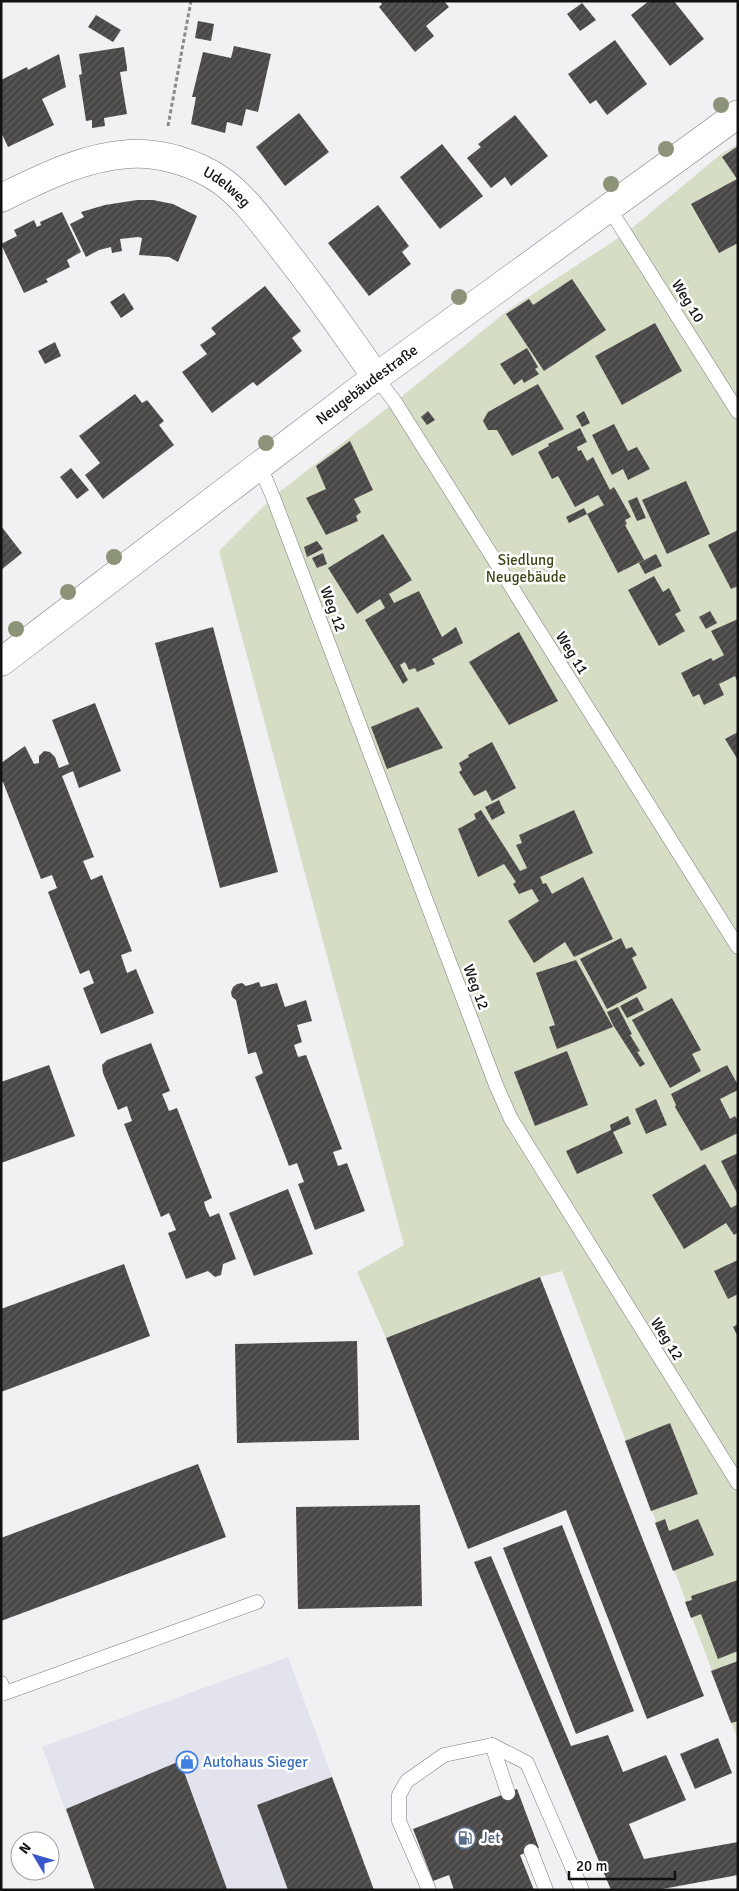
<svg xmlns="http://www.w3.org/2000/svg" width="739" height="1891" font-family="Signika,sans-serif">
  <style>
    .built { fill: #e2e3ed }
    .green { fill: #d6ddc5 }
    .building { fill: url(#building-hatch) }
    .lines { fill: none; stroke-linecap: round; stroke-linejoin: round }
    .service-casing { stroke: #797a7c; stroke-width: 15 }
    .minor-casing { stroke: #797a7c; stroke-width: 29 }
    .path { stroke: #8b8b8d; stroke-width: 3; stroke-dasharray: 4 2.5; stroke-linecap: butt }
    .service { stroke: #fff; stroke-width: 14 }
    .minor { stroke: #fff; stroke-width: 28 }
    .tree { fill: #8d9379 }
    .labels { text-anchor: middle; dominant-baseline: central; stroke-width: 5; stroke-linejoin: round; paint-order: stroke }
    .street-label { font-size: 15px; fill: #121213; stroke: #fff }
    .park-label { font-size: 15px; fill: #3b4615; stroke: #fff }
    .shop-label { font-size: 15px; fill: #366cbe; stroke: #fff; text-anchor: start }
    .service-label { font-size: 15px; fill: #4e5e75; stroke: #fff; text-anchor: start }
  </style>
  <defs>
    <pattern id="building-hatch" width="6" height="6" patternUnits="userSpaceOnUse" patternTransform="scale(1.25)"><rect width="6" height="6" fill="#4a4847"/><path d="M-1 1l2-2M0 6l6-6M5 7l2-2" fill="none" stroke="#605e5e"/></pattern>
  </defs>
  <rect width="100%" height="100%" fill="#f1f1f4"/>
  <!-- built -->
  <polygon class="built" points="288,1657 374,1890 95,1890 42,1747"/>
  <!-- green -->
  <polygon class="green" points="738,144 738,1736 736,1735 562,1271 540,1277 386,1338 357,1272 404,1245 219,551 273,497 395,402 507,311 626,233 721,154"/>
  <!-- building -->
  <g class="building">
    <polygon points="380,1 444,1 449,7 426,26 434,36 415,52 379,7 382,4"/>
    <polygon points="649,1 674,1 704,39 670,66 631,15"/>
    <polygon points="582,3 596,20 580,31 567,14"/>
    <polygon points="96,15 121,30 113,42 88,27"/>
    <polygon points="198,21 214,24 211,41 195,38"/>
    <polygon points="615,40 647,84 607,115 596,100 590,104 568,74"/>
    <polygon points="234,46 271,54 258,112 246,109 242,126 227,122 225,133 191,124 196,97 192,97 203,52 231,58"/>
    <polygon points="124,47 127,68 127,71 120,72 127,114 104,118 105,126 92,128 92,120 86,121 79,75 82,74 79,54"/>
    <polygon points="59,54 66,87 42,99 54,125 8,147 1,132 1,80 27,67 28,70"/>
    <polygon points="299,113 329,152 285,186 256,147"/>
    <polygon points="515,115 548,156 511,186 505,177 491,188 467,158 481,147 478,144"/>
    <polygon points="442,144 483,196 440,229 400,177"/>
    <polygon points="738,146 738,243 719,253 691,204 737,179 722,157"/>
    <polygon points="137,200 153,200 173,204 197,216 178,262 169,257 139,255 142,238 138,237 120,239 122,251 112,253 111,247 99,250 86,257 70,224 84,217 81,212 105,205"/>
    <polygon points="378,205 409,246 402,252 411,264 369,296 328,243"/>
    <polygon points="62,212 81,252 67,260 70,267 46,279 48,282 24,293 1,244 17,236 14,230 34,220 37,227 41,225 40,222"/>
    <polygon points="572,279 606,330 544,371 506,314 529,299 533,305"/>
    <polygon points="265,286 301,331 292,338 302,351 257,386 253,382 212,413 182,372 207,354 200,345 216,334 211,328"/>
    <polygon points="124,293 134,309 121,318 110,302"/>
    <polygon points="655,323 682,371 622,405 595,356"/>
    <polygon points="55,342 61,356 45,364 38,351"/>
    <polygon points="527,348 538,367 535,369 539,374 524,383 522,379 514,385 500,364"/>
    <polygon points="538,384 564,429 512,456 497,430 488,430 483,421 488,412"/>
    <polygon points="135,394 142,403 147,400 164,421 159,425 174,445 103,499 85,475 100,463 79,436"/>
    <polygon points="428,411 435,420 427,425 421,417"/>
    <polygon points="584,411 590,423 582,427 576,416"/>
    <polygon points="614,424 628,451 637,447 650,469 628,480 623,469 612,475 592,435"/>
    <polygon points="580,428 587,442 577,447 578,451 581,450 587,461 593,457 610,490 614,487 631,517 625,520 627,524 625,525 644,560 618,573 587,514 569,523 566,517 584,508 587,514 604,505 598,495 575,507 558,476 552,479 538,452 549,446 548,444"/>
    <polygon points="350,441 373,490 354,499 361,512 356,516 358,521 326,535 306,498 326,489 316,466"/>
    <polygon points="71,468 89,490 77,499 60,477"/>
    <polygon points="686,481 710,534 667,554 642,500"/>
    <polygon points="637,497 646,518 637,521 628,501"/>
    <polygon points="1,526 22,553 1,570"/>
    <polygon points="738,530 738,586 731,589 708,545"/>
    <polygon points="383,534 412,580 389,594 394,603 419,591 442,637 456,627 463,643 432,659 435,664 417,672 415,668 409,670 405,662 400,665 408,680 403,684 365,620 385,608 380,599 357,614 328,568"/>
    <polygon points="317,541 323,549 307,557 304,547"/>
    <polygon points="323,553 327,564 317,568 312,558"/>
    <polygon points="656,554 662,566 645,574 639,563"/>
    <polygon points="654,576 663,592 669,588 681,611 675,614 685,631 659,646 628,590"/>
    <polygon points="710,611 717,623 706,629 699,617"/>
    <polygon points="738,619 738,683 735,676 719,684 724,695 704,705 699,694 693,697 681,673 711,658 713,661 724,655 711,631"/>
    <polygon points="213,627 278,872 220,888 155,643"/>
    <polygon points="519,632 558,701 509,725 469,662"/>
    <polygon points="95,703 121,771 79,788 73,771 62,776 94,857 83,861 91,880 102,875 132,951 121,955 127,973 136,969 154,1013 101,1034 83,988 94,983 89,970 80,974 48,892 57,888 52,875 41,879 3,782 1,781 1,763 25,746 34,764 39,763 39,756 44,751 50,752 55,757 59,768 69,764 52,720"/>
    <polygon points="418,707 443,748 387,769 371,727"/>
    <polygon points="738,732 738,760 725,739"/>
    <polygon points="492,742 516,788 492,801 486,790 474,796 459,772 462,770 459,763 469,757 468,755"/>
    <polygon points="499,800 505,813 492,820 485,807"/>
    <polygon points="481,810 520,871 527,868 516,845 522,843 519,835 574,810 593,853 540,877 543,884 546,883 552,894 583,877 613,939 574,957 565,942 534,963 508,921 539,901 532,889 519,894 513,884 516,882 504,864 478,877 458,829 476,819 474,814"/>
    <polygon points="621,938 626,949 632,947 637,955 632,958 647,988 607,1009 580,959"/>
    <polygon points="576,960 613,1027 557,1049 549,1027 555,1025 536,973"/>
    <polygon points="259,982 261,987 277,983 285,1007 306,1000 312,1021 297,1025 302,1042 294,1045 298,1057 306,1055 342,1149 333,1152 338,1166 347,1163 365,1211 315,1230 298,1184 304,1182 297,1163 289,1166 255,1077 263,1073 256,1052 248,1054 236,1000 232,997 231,992 233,987 237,984 242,983 246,986"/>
    <polygon points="637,997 644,1010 627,1018 620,1006"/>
    <polygon points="672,998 701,1050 692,1054 701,1071 670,1088 632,1020"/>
    <polygon points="618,1007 632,1034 630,1035 640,1051 637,1052 645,1064 640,1067 613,1025 607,1012"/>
    <polygon points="151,1043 170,1091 162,1094 165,1101 169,1111 177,1108 212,1198 204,1202 206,1209 210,1217 219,1213 236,1259 223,1264 221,1275 215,1277 208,1271 186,1279 168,1233 176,1230 169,1213 161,1217 124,1124 132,1121 127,1106 118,1110 103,1073 102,1065 107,1060"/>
    <polygon points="567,1051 588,1105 535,1126 514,1072"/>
    <polygon points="49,1065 75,1136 1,1163 1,1082"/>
    <polygon points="727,1065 738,1085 738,1090 720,1099 730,1119 735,1116 738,1121 738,1133 701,1151 675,1107 676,1105 671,1094"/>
    <polygon points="656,1099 667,1125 646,1134 635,1109"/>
    <polygon points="628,1116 631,1124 613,1132 623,1153 577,1174 566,1151 611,1130 610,1125"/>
    <polygon points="738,1153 738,1195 721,1161"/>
    <polygon points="705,1164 731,1208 738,1204 738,1232 734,1235 726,1223 684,1249 652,1195"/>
    <polygon points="288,1189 313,1254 254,1276 229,1213"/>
    <polygon points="738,1260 738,1294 728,1299 714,1271"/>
    <polygon points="124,1264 150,1336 1,1392 1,1309"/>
    <polygon points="540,1277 704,1696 647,1719 566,1510 468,1549 386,1338"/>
    <polygon points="738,1324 738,1337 733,1327"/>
    <polygon points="357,1341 359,1440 237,1443 235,1344"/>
    <polygon points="670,1423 698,1494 651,1511 625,1441"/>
    <polygon points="198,1464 226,1537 1,1621 1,1538"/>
    <polygon points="420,1505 422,1606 298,1609 296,1507"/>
    <polygon points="665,1519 669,1531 698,1519 714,1555 673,1571 655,1523"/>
    <polygon points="562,1525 634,1711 576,1734 503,1548"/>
    <polygon points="491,1556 571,1746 608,1735 623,1772 666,1755 686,1800 629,1824 644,1859 738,1842 738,1875 657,1890 611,1890 474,1562"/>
    <polygon points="738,1580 738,1651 718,1659 701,1614 691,1618 685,1602 692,1600 691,1596"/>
    <polygon points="738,1661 738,1721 731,1723 711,1671"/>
    <polygon points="718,1738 732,1773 695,1789 680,1754"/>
    <polygon points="180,1761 227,1889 95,1890 66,1809"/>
    <polygon points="332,1777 374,1890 288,1890 257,1805"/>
    <polygon points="517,1789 539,1848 520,1855 534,1890 454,1890 449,1875 433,1881 413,1829"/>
  </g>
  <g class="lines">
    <!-- service casing -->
    <g class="service-casing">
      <g id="service">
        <polyline points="609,208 738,412"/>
        <polyline points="376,377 395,402 738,947"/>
        <polyline points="260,466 273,497 496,1085 511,1119 738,1483"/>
        <polyline points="1,1683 5,1693 257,1602"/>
        <polyline points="492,1745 508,1793"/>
        <polyline points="531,1851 546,1890"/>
        <polyline points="429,1890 399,1821 399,1795 407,1781 444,1755 492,1745 527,1763 582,1890"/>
      </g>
    </g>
    <!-- minor casing -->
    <g class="minor-casing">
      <g id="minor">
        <path id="s1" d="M1,198C42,178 83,157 129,154C161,152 196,163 222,181C245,198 263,223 280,245C314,288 345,332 376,377"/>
        <path id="s2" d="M1,662L376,377L738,114"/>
      </g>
    </g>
    <!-- path -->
    <polyline class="path" points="168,126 191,1"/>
    <!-- service -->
    <use href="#service" class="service"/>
    <!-- minor -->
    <use href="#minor" class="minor"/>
  </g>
  <!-- trees -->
  <g class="tree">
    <circle cx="721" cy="105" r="8"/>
    <circle cx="666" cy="149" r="8"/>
    <circle cx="611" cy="184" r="8"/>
    <circle cx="459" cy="297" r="8"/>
    <circle cx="266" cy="443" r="8"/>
    <circle cx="114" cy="557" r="8"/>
    <circle cx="68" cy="592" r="8"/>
    <circle cx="16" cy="629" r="8"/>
  </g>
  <!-- icons -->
  <defs>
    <g id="shop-ring" transform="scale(1.125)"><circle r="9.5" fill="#fff" stroke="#3f7fe0" stroke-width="1.5"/><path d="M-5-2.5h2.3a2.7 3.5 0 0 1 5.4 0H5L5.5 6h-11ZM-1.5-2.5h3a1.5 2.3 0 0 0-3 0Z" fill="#3f7fe0"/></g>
    <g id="fuel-ring" transform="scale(1.125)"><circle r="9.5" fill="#fff" stroke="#5c6f8a" stroke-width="1.5"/><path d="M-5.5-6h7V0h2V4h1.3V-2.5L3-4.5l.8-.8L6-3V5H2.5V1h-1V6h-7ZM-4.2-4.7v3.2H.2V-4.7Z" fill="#5c6f8a"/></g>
  </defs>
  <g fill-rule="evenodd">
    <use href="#shop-ring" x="187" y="1762"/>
    <use href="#fuel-ring" x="465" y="1838"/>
  </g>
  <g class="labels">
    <!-- street labels -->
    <g class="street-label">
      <text stroke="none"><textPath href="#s1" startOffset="242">Udelweg</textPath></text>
      <text transform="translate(688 301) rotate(58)">Weg 10</text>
      <text stroke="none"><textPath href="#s2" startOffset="459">Neugebäudestraße</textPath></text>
      <text transform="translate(333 609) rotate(69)">Weg 12</text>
      <text transform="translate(572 653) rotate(58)">Weg 11</text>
      <text transform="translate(476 987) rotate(69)">Weg 12</text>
      <text transform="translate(667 1339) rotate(58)">Weg 12</text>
    </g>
    <!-- park labels -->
    <g class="park-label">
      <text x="526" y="560">Siedlung<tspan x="526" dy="17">Neugebäude</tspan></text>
    </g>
    <!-- shop labels -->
    <g class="shop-label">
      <text x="203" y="1762">Autohaus Sieger</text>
    </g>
    <!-- service labels -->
    <g class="service-label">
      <text x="481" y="1838">Jet</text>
    </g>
  </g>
  <!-- border -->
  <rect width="739" height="1891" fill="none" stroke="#121213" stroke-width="5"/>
  <!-- north arrow -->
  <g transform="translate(35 1856) rotate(308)"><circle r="24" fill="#ffffff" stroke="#a0a0a1"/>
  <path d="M0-4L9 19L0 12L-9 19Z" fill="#3958c9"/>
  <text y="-8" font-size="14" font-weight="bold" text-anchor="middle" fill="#121213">N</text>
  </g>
  <!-- scale -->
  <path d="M569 1871v8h106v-8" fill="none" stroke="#121213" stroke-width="2.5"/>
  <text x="576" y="1871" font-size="15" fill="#121213" stroke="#ffffff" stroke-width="4" paint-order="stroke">20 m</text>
</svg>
